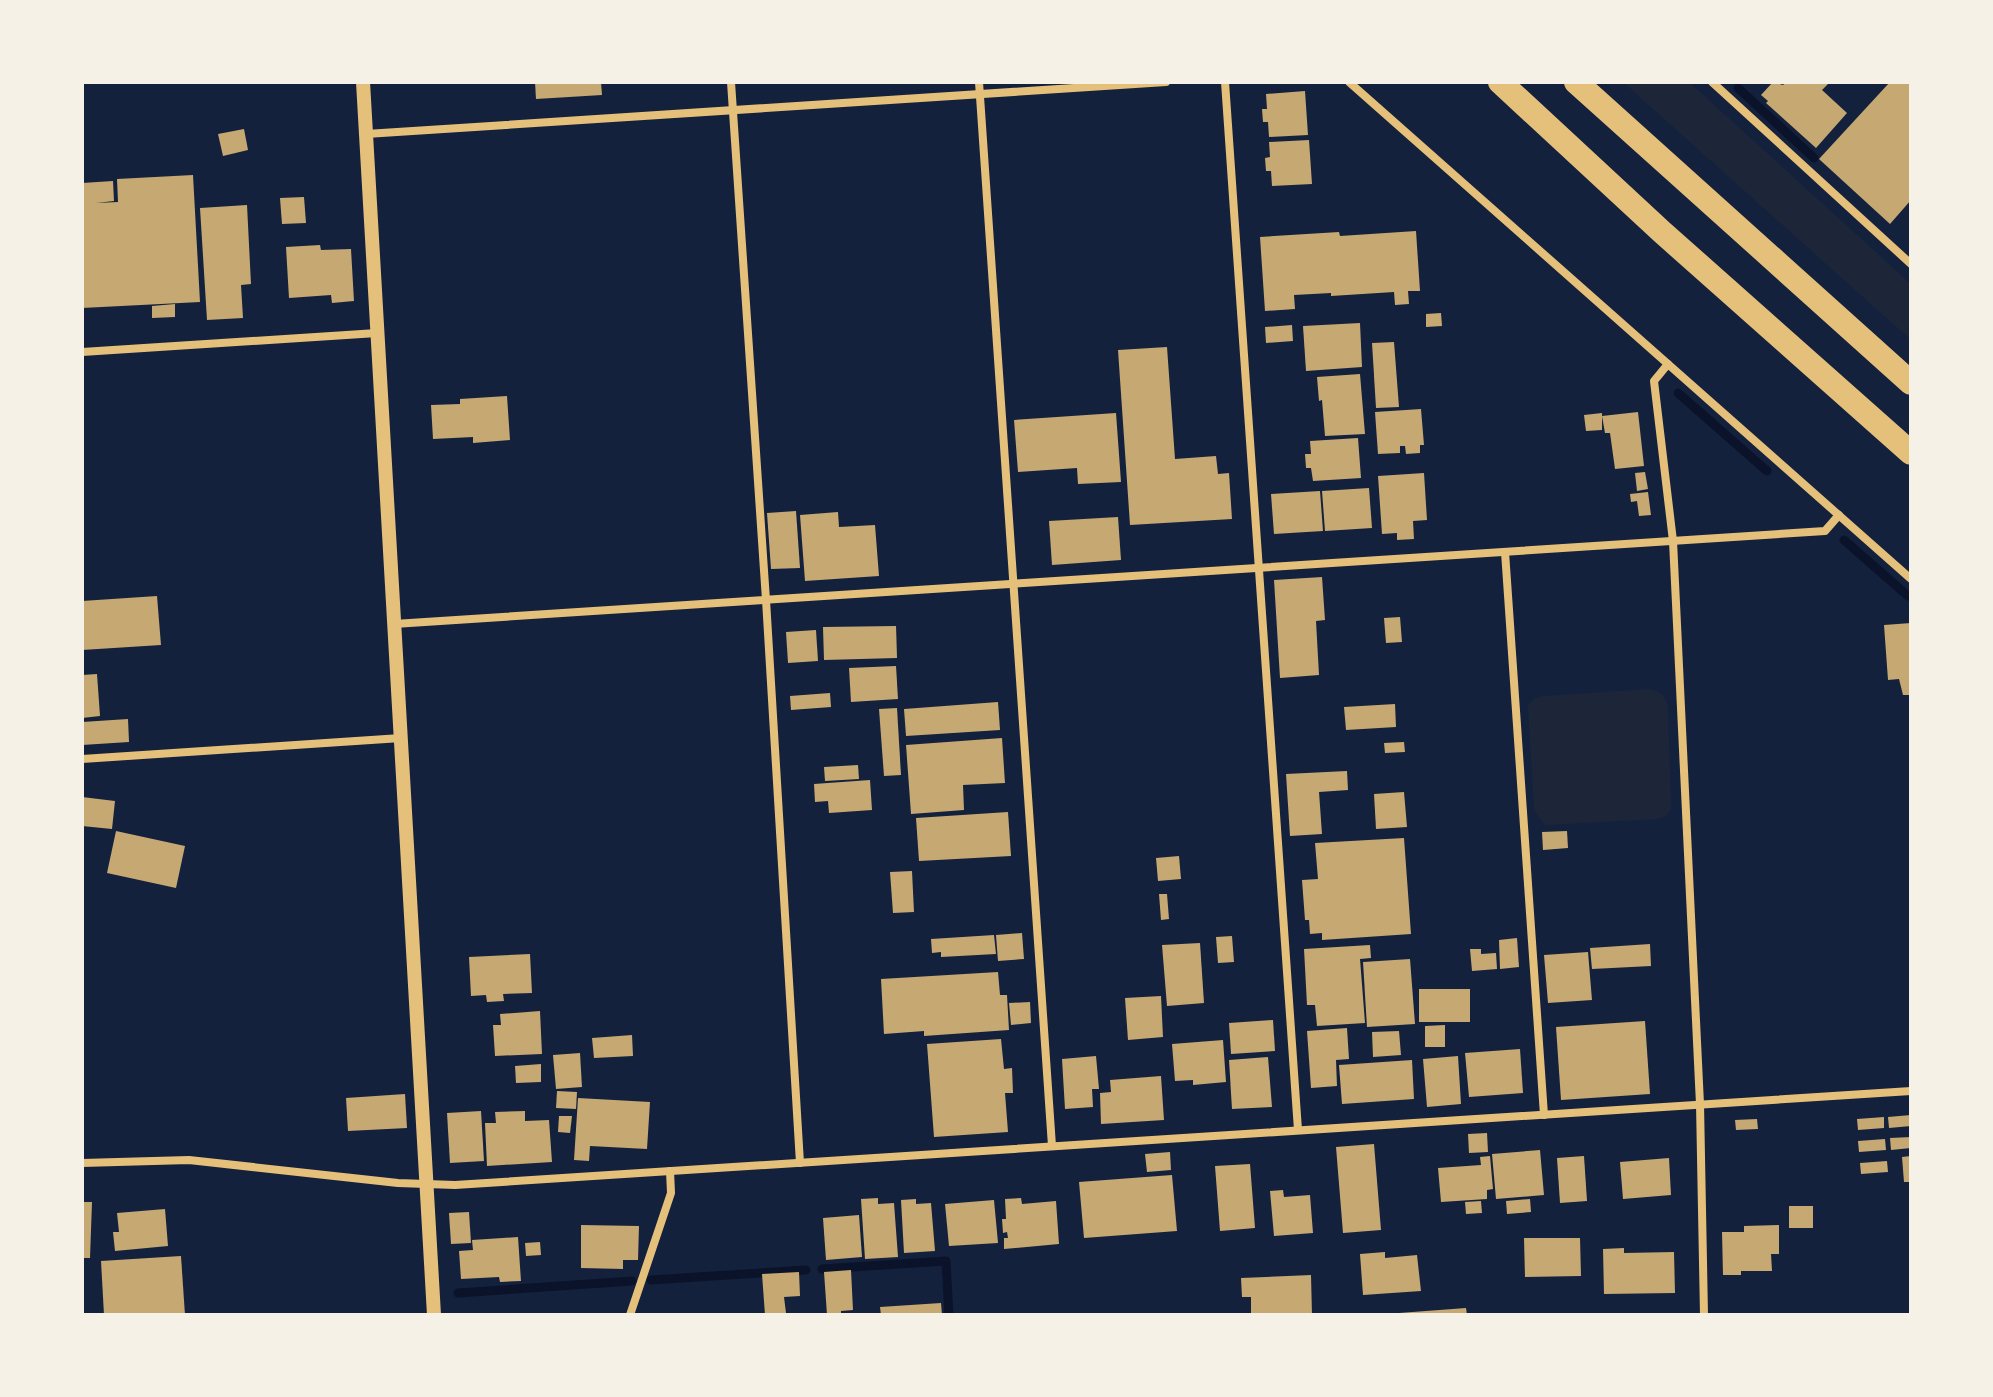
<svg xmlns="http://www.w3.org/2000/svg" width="1993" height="1397" font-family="'Sofia Sans Condensed',sans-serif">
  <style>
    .green { fill: #1d2539 }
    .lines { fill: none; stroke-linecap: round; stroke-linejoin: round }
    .stream { stroke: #0b132b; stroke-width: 9 }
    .building { fill: #c6a872 }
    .minor { stroke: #e5c07b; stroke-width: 8 }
    .tertiary { stroke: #e5c07b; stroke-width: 14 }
    .motorway { stroke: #e5c07b; stroke-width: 24 }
  </style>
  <rect width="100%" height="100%" fill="#14213d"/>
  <!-- green -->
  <g class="green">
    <polygon points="1623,82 1689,82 1911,284 1911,340"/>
    <path d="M1649,689C1660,691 1664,695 1668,705L1671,810L1664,817L1656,819L1545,825L1534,810L1528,705L1535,698L1544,696Z"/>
  </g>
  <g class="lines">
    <!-- stream -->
    <g class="stream">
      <polyline points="1738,88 1814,158"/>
      <polyline points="1678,393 1767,471"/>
      <polyline points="1844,540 1908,596"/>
      <polyline points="822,1269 946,1261 949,1315"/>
      <polyline points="651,1280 806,1270"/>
      <polyline points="458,1293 632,1281"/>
    </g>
  </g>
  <!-- building -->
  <g class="building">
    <polygon points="535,82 601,82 602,95 536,99"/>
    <polygon points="1773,82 1783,85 1786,82 1825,82 1828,84 1822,90 1847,113 1816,148 1766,103 1768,101 1761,95"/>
    <polygon points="1890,82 1911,82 1911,200 1890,224 1819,159"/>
    <polygon points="1305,91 1308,135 1269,137 1268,122 1263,122 1262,109 1267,109 1266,94"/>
    <polygon points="244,129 248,150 223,156 218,134"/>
    <polygon points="1309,140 1312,184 1272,186 1271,171 1266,171 1265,158 1270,157 1269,142"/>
    <polygon points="193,175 200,302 82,308 82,183 113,181 114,201 96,203 118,202 117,179"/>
    <polygon points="304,197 306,223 282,224 280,198"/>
    <polygon points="247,205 251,284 241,285 243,318 207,320 200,208"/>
    <polygon points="1416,231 1420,291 1408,291 1409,304 1395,305 1394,292 1331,296 1331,293 1294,295 1295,309 1265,311 1260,237 1339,232 1340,236"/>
    <polygon points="320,245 321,250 351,249 354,301 332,303 331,295 289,298 286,247"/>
    <polygon points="175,304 175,317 152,318 152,306"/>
    <polygon points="1441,313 1442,326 1426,327 1426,314"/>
    <polygon points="1360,323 1362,367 1306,371 1303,326"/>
    <polygon points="1292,325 1293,341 1266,343 1265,327"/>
    <polygon points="1394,342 1399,407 1376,408 1372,343"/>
    <polygon points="1167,347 1175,459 1216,456 1218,474 1229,473 1232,519 1130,525 1118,350"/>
    <polygon points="1360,374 1365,434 1325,436 1322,400 1319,401 1317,377"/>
    <polygon points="507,396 510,440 473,443 473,437 433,439 431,405 460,404 460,399"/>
    <polygon points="1421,409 1424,445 1420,445 1420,453 1406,454 1405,446 1400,446 1400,453 1378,454 1375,412"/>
    <polygon points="1638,412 1644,466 1615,469 1610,433 1605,433 1602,416"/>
    <polygon points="1116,413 1121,482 1078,484 1077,468 1018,472 1014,420"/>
    <polygon points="1602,413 1602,430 1586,431 1584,415"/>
    <polygon points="1358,438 1361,478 1313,481 1311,468 1306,468 1305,454 1311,454 1310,441"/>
    <polygon points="1645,472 1648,489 1637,491 1635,473"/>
    <polygon points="1424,473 1427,520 1413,521 1414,539 1397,540 1397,533 1382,534 1378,476"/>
    <polygon points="1369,488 1372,528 1325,531 1322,491"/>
    <polygon points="1320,491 1323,531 1274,534 1271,494"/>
    <polygon points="1648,492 1651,515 1639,516 1637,501 1631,502 1630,494"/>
    <polygon points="796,511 800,568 771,569 767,513"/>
    <polygon points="838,512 839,527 875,525 879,576 805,581 800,515"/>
    <polygon points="1118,517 1121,560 1052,565 1049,521"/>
    <polygon points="1322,577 1325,620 1316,621 1319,675 1280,678 1274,580"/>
    <polygon points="157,596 161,645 82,650 82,601"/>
    <polygon points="1400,617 1402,642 1386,643 1384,618"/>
    <polygon points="1911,623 1911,695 1903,695 1899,679 1888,680 1884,625"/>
    <polygon points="896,626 897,658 824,660 823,627"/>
    <polygon points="816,630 818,661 788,663 786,632"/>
    <polygon points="896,666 898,699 851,702 849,668"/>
    <polygon points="97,674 100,716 82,718 82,675"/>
    <polygon points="830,693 831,707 791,710 790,696"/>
    <polygon points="998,702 1000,730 906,736 904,709"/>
    <polygon points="1395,704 1396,727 1346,730 1344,707"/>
    <polygon points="897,708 901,775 884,776 879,709"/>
    <polygon points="128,719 129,742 82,745 82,722"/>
    <polygon points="1002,738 1005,783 963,785 964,810 911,814 906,745"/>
    <polygon points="1404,742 1405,752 1385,753 1384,743"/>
    <polygon points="858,765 859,779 825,781 824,767"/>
    <polygon points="1347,771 1348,790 1319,792 1322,834 1290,836 1286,774"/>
    <polygon points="870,780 872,810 829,813 828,801 815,802 814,784"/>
    <polygon points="1404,792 1407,827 1376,829 1374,794"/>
    <polygon points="82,797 115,801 112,829 82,826"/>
    <polygon points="1008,812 1011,856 919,861 916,818"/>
    <polygon points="116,831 185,846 176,888 107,873"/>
    <polygon points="1567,831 1568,848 1543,850 1542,832"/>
    <polygon points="1404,838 1411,934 1322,940 1322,933 1310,934 1309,920 1305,920 1302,880 1318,879 1315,843"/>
    <polygon points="1179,856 1181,879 1158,881 1156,858"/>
    <polygon points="912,871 914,912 893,913 890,872"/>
    <polygon points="1159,894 1167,894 1169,919 1161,920"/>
    <polygon points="1022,933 1024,959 998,961 996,935"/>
    <polygon points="994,935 996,954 941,957 941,952 932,953 931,939"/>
    <polygon points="1232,936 1234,962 1218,963 1216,937"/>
    <polygon points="1517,938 1519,967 1500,969 1499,940"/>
    <polygon points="1200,943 1204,1003 1167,1006 1162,945"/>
    <polygon points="1650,944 1651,966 1592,969 1590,948"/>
    <polygon points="1370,945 1371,958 1360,959 1365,1023 1317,1026 1315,1005 1307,1005 1304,949"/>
    <polygon points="1470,949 1481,949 1481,954 1496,953 1497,969 1472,971"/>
    <polygon points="1588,952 1592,1000 1548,1003 1544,955"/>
    <polygon points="530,954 532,993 503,994 504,1001 487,1002 486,995 471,996 469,957"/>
    <polygon points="1410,959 1415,1024 1367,1027 1363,962"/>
    <polygon points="998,972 1000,995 1007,995 1009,1030 924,1036 924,1031 884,1034 881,979"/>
    <rect x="1419" y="989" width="51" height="33"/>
    <polygon points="1161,996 1163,1037 1128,1040 1125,998"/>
    <polygon points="1030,1002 1031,1023 1011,1025 1009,1003"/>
    <polygon points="540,1011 542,1054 495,1056 493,1025 501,1025 500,1014"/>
    <polygon points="1273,1020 1275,1051 1231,1054 1229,1023"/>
    <polygon points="1645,1021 1650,1094 1561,1100 1556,1027"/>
    <polygon points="1445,1025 1445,1047 1425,1047 1425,1026"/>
    <polygon points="1347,1028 1349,1059 1336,1060 1337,1086 1311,1088 1307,1031"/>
    <polygon points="1399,1031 1401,1055 1373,1057 1372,1032"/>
    <polygon points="632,1035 633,1056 594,1058 592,1038"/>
    <polygon points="1001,1039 1004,1069 1012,1068 1013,1093 1005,1093 1008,1132 934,1137 927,1044"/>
    <polygon points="1223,1040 1226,1082 1193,1085 1193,1080 1175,1081 1172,1044"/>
    <polygon points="1520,1049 1523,1093 1469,1097 1465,1053"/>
    <polygon points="580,1053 582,1087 556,1089 553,1055"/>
    <polygon points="1096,1056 1099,1089 1092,1089 1093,1107 1065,1109 1062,1059"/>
    <polygon points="1458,1056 1461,1104 1427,1107 1423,1059"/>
    <polygon points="1268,1057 1272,1107 1232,1109 1229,1060"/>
    <polygon points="1412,1060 1414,1099 1342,1104 1339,1065"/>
    <polygon points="541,1064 541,1082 516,1083 515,1066"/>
    <polygon points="1161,1076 1164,1120 1101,1124 1100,1093 1111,1092 1110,1080"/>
    <polygon points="557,1091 577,1092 576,1109 556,1108"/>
    <polygon points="405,1094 407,1128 348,1131 346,1098"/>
    <polygon points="578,1098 650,1102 647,1149 590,1146 589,1161 574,1160"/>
    <polygon points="481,1111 484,1161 450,1163 447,1113"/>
    <polygon points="525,1111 525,1121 549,1120 552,1162 487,1166 485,1123 496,1123 495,1112"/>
    <polygon points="1911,1115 1911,1126 1889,1128 1888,1117"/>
    <polygon points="559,1116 572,1116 570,1133 558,1132"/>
    <polygon points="1884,1117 1884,1128 1858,1130 1857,1119"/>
    <polygon points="1757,1119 1758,1129 1736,1130 1735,1120"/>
    <polygon points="1487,1133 1488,1152 1469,1153 1468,1134"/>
    <polygon points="1911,1137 1911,1148 1891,1150 1890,1138"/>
    <polygon points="1885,1139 1886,1150 1859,1152 1858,1141"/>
    <polygon points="1374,1144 1381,1230 1343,1233 1336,1147"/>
    <polygon points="1540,1150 1544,1195 1496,1199 1492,1154"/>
    <polygon points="1170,1152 1171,1170 1147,1172 1145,1154"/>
    <polygon points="1490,1156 1493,1189 1487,1190 1487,1199 1441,1202 1438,1168 1481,1165 1480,1157"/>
    <polygon points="1584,1156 1587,1201 1560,1203 1557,1158"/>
    <polygon points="1911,1156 1911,1182 1904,1182 1902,1157"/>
    <polygon points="1669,1158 1671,1195 1623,1199 1620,1162"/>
    <polygon points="1887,1161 1888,1172 1861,1174 1860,1163"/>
    <polygon points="1250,1164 1255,1228 1220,1231 1215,1166"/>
    <polygon points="1172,1175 1177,1231 1084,1238 1079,1182"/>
    <polygon points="1283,1190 1284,1197 1310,1195 1313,1233 1274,1236 1270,1191"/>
    <polygon points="878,1198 878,1204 894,1203 898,1257 865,1259 861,1199"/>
    <polygon points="1021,1198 1022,1204 1056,1201 1059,1244 1004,1249 1004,1238 1008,1238 1007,1232 1003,1233 1002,1219 1006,1219 1005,1199"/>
    <polygon points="916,1199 916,1204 931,1203 935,1251 904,1253 901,1200"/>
    <polygon points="1530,1199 1531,1212 1507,1214 1506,1201"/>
    <polygon points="994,1200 998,1243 949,1246 945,1204"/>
    <polygon points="1481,1201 1482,1213 1466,1214 1465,1202"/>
    <polygon points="82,1202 92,1202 90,1258 82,1258"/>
    <rect x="1789" y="1206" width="24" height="22"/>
    <polygon points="165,1209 168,1246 115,1251 113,1232 119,1232 117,1213"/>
    <polygon points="469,1212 471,1243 451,1244 449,1213"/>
    <polygon points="859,1215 862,1257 826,1260 823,1218"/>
    <polygon points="581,1225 639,1226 638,1260 623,1260 623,1269 581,1268"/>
    <polygon points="1779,1225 1779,1254 1771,1254 1772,1271 1741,1271 1741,1275 1723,1275 1722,1232 1744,1232 1744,1226"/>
    <polygon points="518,1237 521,1281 500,1282 499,1277 461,1279 459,1251 473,1250 472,1240"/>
    <polygon points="1524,1238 1580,1238 1581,1276 1525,1277"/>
    <polygon points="540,1242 541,1255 526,1256 525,1243"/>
    <polygon points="1624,1248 1624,1253 1674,1252 1675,1293 1604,1294 1603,1249"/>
    <polygon points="1385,1252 1385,1258 1417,1255 1421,1291 1363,1295 1360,1254"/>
    <polygon points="181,1256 185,1315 104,1315 101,1261"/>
    <polygon points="851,1270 853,1310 841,1311 841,1315 827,1315 824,1272"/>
    <polygon points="799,1272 800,1296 784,1297 786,1313 765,1315 762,1274"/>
    <polygon points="1311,1275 1312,1315 1251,1315 1251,1297 1242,1297 1241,1278"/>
    <polygon points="941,1303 942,1315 881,1315 880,1307"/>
    <polygon points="1466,1308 1467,1315 1399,1315 1399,1313"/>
  </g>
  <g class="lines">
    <!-- minor -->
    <g class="minor">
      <polyline points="731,82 766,600 800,1163"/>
      <polyline points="979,82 1052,1146"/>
      <polyline points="1225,82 1298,1130"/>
      <polyline points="1349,82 1911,579"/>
      <polyline points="1712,82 1911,264"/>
      <polyline points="366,134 1166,82"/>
      <polyline points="82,352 377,333"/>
      <polyline points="1668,364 1654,381 1673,541 1700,1104 1704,1315"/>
      <polyline points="1505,552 1544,1115"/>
      <polyline points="394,624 1825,531 1839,515"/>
      <polyline points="82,759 401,738"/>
      <polyline points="82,1163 189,1160 398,1183 455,1185 1911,1091"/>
      <polyline points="630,1315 671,1193 670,1171"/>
    </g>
    <!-- tertiary -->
    <polyline class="tertiary" points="363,82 434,1315"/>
    <!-- motorway -->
    <g class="motorway">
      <polyline points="1500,82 1662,232 1911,453"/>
      <polyline points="1576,82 1911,383"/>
    </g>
  </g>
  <!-- border -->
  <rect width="1993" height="1397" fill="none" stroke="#f6f1e7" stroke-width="168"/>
</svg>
